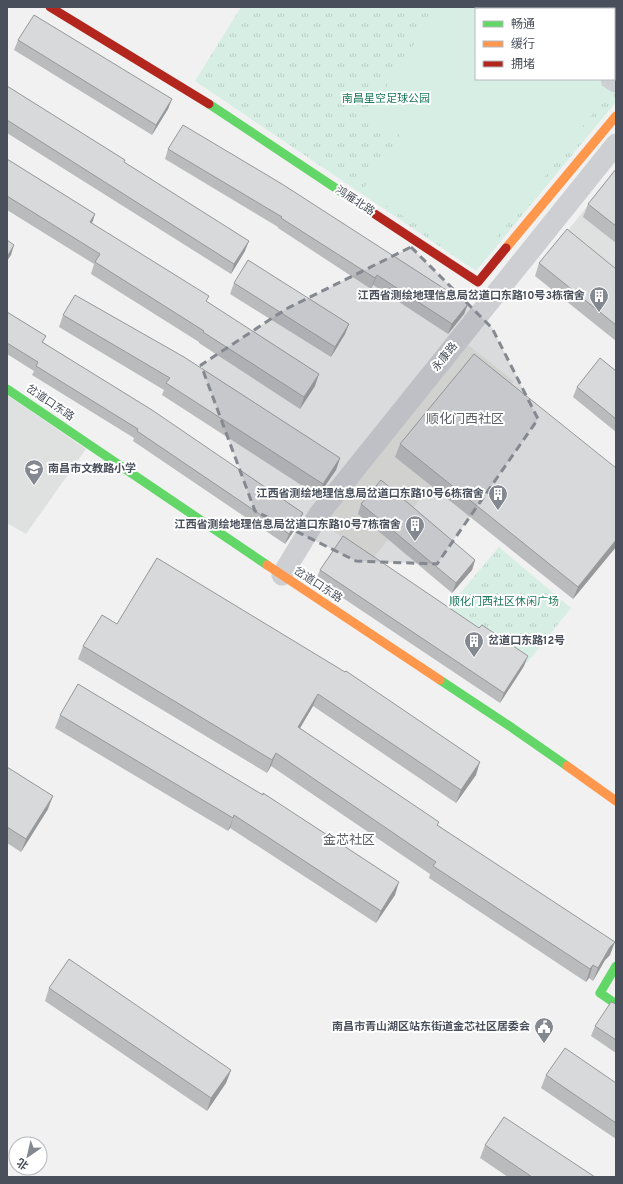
<svg xmlns="http://www.w3.org/2000/svg" width="623" height="1184" font-family="Overpass,'Noto Sans SC',sans-serif">
  <style>
    .commercial { fill: #e5e4df }
    .education { fill: #dfe0e0 }
    .park { fill: url(#park-tufts) }
    .pitch { fill: #d7eee4 }
    .lines { fill: none; stroke-linecap: round; stroke-linejoin: round }
    .street { stroke: #cdcfd2; stroke-width: 21 }
    .fast { stroke: #63d668; stroke-width: 9 }
    .slow { stroke: #ff974d; stroke-width: 9 }
    .jam { stroke: #b3261e; stroke-width: 9 }
    .wall { fill: #babbbc }
    .shaded-wall { fill: #979899 }
    .building { fill: #d8d9db; stroke: #979899 }
    .marked { fill: #848890; fill-opacity: 0.2; stroke: #848890; stroke-width: 3; stroke-dasharray: 8 5; stroke-linejoin: round }
    .labels { text-anchor: middle; dominant-baseline: central; stroke-width: 4; stroke-linejoin: round; paint-order: stroke }
    .park-label { font-size: 11px; fill: #1e7a5b; stroke: #fff }
    .street-label { font-size: 11px; fill: #49505c; stroke: #fff }
    .poi-label { font-size: 11px; font-weight: bold; fill: #49505c; stroke: #fff; text-anchor: end }
    .quarter-label { font-size: 13px; fill: #5d5f64; stroke: #fff }
  </style>
  <defs>
    <pattern id="park-tufts" width="24" height="20" patternUnits="userSpaceOnUse"><rect width="24" height="20" fill="#d7eee4"/><path d="M3 7l-1-3M5 7V3M7 7l1-3M15 17l-1-3M17 17v-4M19 17l1-3" fill="none" stroke="#bacec6"/></pattern>
  </defs>
  <rect width="100%" height="100%" fill="#f1f1f1"/>
  <!-- commercial -->
  <polygon class="commercial" points="463,341 514,381 371,561 321,521"/>
  <!-- education -->
  <g class="education">
    <polygon points="616,171 616,270 564,235"/>
    <polygon points="7,395 86,449 26,534 7,523"/>
  </g>
  <!-- park -->
  <g class="park">
    <polygon points="241,7 485,7 488,9 476,9 476,79 597,79 616,91 616,102 476,271 195,81"/>
    <polygon points="499,547 571,608 527,663 447,609"/>
  </g>
  <!-- pitch -->
  <polygon class="pitch" points="438,7 481,7 484,9 476,9 476,79 592,79 610,91 522,206 477,261 362,191 400,135 368,116"/>
  <g class="lines">
    <!-- street -->
    <g class="street">
      <polyline points="500,7 503,9"/>
      <polyline points="611,79 616,82"/>
      <polyline points="282,575 319,514 616,144"/>
    </g>
    <!-- fast -->
    <g class="fast">
      <polyline points="209,104 349,197"/>
      <polyline points="7,389 267,565"/>
      <polyline points="440,680 508,725 567,766"/>
      <polyline points="616,966 600,993 616,1004"/>
    </g>
    <!-- slow -->
    <g class="slow">
      <polyline points="506,248 616,116"/>
      <polyline points="267,565 440,680"/>
      <polyline points="567,766 616,801"/>
    </g>
    <!-- jam -->
    <g class="jam">
      <polyline points="50,7 209,104"/>
      <polyline points="349,197 478,282 506,248"/>
    </g>
  </g>
  <!-- wall -->
  <g class="wall">
    <polygon points="548,7 616,7 616,52 614,50 614,9 551,9"/>
    <polygon points="18,40 172,99 168,109 152,135 14,50"/>
    <polygon points="7,86 124,163 245,251 231,274 7,133"/>
    <polygon points="168,149 468,304 464,314 448,334 373,285 371,289 278,228 278,227 165,159"/>
    <polygon points="7,159 95,214 92,223 207,302 315,386 300,409 199,343 199,342 91,274 94,264 7,210"/>
    <polygon points="616,169 616,243 583,217 588,204"/>
    <polygon points="539,263 616,269 616,341 535,276"/>
    <polygon points="234,283 349,324 345,334 331,357 230,294"/>
    <polygon points="7,312 46,336 43,342 300,522 285,544 133,441 134,438 32,375 34,371 7,354"/>
    <polygon points="63,315 340,458 336,470 318,496 162,395 164,390 59,327"/>
    <polygon points="616,371 616,432 573,397 577,387"/>
    <polygon points="400,444 616,547 573,599 395,457"/>
    <polygon points="361,504 475,560 472,570 452,593 358,514"/>
    <polygon points="157,558 476,775 456,803 313,706 300,728 438,825 610,955 605,960 593,981 589,978 586,982 429,878 430,874 271,766 267,773 78,659 83,646 117,624"/>
    <polygon points="320,570 524,666 500,703 316,580"/>
    <polygon points="60,715 395,895 376,923 230,828 228,831 55,728"/>
    <polygon points="7,767 48,809 21,852 7,843"/>
    <polygon points="49,988 231,1070 226,1083 207,1111 45,1001"/>
    <polygon points="616,1004 616,1053 591,1036 595,1026"/>
    <polygon points="546,1075 616,1083 616,1139 541,1088"/>
    <polygon points="485,1145 595,1177 508,1177 480,1158"/>
  </g>
  <!-- shaded-wall -->
  <g class="shaded-wall">
    <polygon points="172,99 168,109 152,135 156,125"/>
    <polygon points="95,214 91,226 90,222"/>
    <polygon points="249,241 245,251 231,274 234,264"/>
    <polygon points="14,245 11,255 7,261 7,257"/>
    <polygon points="377,275 373,285 371,289 375,278"/>
    <polygon points="468,304 464,314 448,334 452,324"/>
    <polygon points="349,324 345,334 331,357 335,347"/>
    <polygon points="319,374 315,386 300,409 304,397"/>
    <polygon points="340,458 336,470 318,496 323,484"/>
    <polygon points="303,513 300,522 285,544 289,534"/>
    <polygon points="616,540 616,547 573,599 578,587"/>
    <polygon points="475,560 472,570 452,593 456,583"/>
    <polygon points="528,656 524,666 500,703 504,693"/>
    <polygon points="318,694 313,706 293,740 298,727"/>
    <polygon points="276,753 271,766 267,773 272,760"/>
    <polygon points="480,762 476,775 456,803 461,790"/>
    <polygon points="53,796 48,809 21,852 26,839"/>
    <polygon points="234,815 230,828 228,831 233,818"/>
    <polygon points="399,882 395,895 376,923 381,911"/>
    <polygon points="615,942 610,955 605,960 593,981 598,968 610,947"/>
    <polygon points="593,965 589,978 586,982 590,969"/>
    <polygon points="231,1070 226,1083 207,1111 211,1098"/>
  </g>
  <!-- building -->
  <g class="building">
    <polygon points="572,7 616,7 616,36 614,35 614,9 575,9"/>
    <polygon points="34,15 172,99 156,125 18,40"/>
    <polygon points="7,86 125,160 124,162 249,241 234,264 7,120"/>
    <polygon points="183,125 282,184 468,304 452,324 377,275 375,278 281,218 282,217 168,149"/>
    <polygon points="7,159 95,214 90,222 209,296 206,301 319,374 304,397 203,332 204,331 95,262 100,254 7,196"/>
    <polygon points="616,169 616,226 588,204"/>
    <polygon points="567,229 616,269 616,325 539,263"/>
    <polygon points="7,240 14,245 7,257"/>
    <polygon points="248,260 349,324 335,347 234,283"/>
    <polygon points="75,295 184,357 340,458 323,484 166,383 170,378 63,315"/>
    <polygon points="7,312 46,336 42,342 152,410 303,513 289,534 137,431 138,429 36,366 38,362 7,343"/>
    <polygon points="474,354 616,468 616,540 578,587 400,444"/>
    <polygon points="600,358 616,371 616,419 577,387"/>
    <polygon points="381,480 475,560 456,583 361,504"/>
    <polygon points="343,536 479,628 482,625 528,656 504,693 320,570"/>
    <polygon points="157,558 345,672 346,671 480,762 461,790 318,694 298,727 439,822 437,825 615,942 610,947 598,968 593,965 590,969 433,866 436,862 276,753 272,760 83,646 102,615 117,624"/>
    <polygon points="78,684 263,795 263,793 399,882 381,911 234,815 233,818 60,715"/>
    <polygon points="7,767 53,796 26,839 7,827"/>
    <polygon points="69,959 231,1070 211,1098 49,988"/>
    <polygon points="611,1002 616,1004 616,1040 595,1026"/>
    <polygon points="565,1048 616,1083 616,1123 546,1075"/>
    <polygon points="504,1117 595,1177 532,1177 485,1145"/>
  </g>
  <!-- marked area -->
  <path class="marked" d="M411,247L492,328L538,419L437,564L356,561L255,511L201,365L286,309Z"/>
  <!-- icons -->
  <defs>
    <g id="building-pin" transform="scale(1)"><path d="M0 17L-7.5 6A9.5 9.5 0 1 1 7.5 6Z" fill="#848890" stroke="#fff"/><path d="M-4-6H4V6H1V3H-1V6H-4ZM-2.5-4.3h1.7v1.8h-1.7ZM.8-4.3h1.7v1.8H.8ZM-2.5-1h1.7V.8h-1.7ZM.8-1h1.7V.8H.8Z" fill="#fff"/></g>
    <g id="school-pin" transform="scale(1)"><path d="M0 17L-7.5 6A9.5 9.5 0 1 1 7.5 6Z" fill="#848890" stroke="#fff"/><path d="M0-5L7-2L0 1L-7-2ZM-4 1L0 2.5L4 1V4Q0 6-4 4Z" fill="#fff"/></g>
    <g id="civic-pin" transform="scale(1)"><path d="M0 17L-7.5 6A9.5 9.5 0 1 1 7.5 6Z" fill="#848890" stroke="#fff"/><path d="M-.6-6.5H3V-4.5H.6V-3L4-1V1h2V6H-6V1h2V-1L-.6-3ZM-1.2 2.5V6h2.4V2.5Z" fill="#fff"/></g>
  </defs>
  <g fill-rule="evenodd">
    <use href="#building-pin" x="599" y="296"/>
    <use href="#school-pin" x="34" y="469"/>
    <use href="#building-pin" x="498" y="494"/>
    <use href="#building-pin" x="415" y="525"/>
    <use href="#building-pin" x="474" y="641"/>
    <use href="#civic-pin" x="544" y="1027"/>
  </g>
  <g class="labels">
    <!-- park labels -->
    <g class="park-label">
      <text x="386" y="99">南昌星空足球公园</text>
      <text x="504" y="602">顺化门西社区休闲广场</text>
    </g>
    <!-- street labels -->
    <g class="street-label">
      <text transform="translate(355 201) rotate(33)">鸿雁北路</text>
      <text transform="translate(445 357) rotate(-51)">永康路</text>
      <text transform="translate(50 403) rotate(34)">岔道口东路</text>
      <text transform="translate(318 585) rotate(33)">岔道口东路</text>
    </g>
    <!-- poi labels -->
    <g class="poi-label">
      <text x="585" y="296">江西省测绘地理信息局岔道口东路10号3栋宿舍</text>
      <text x="48" y="469" text-anchor="start">南昌市文教路小学</text>
      <text x="484" y="494">江西省测绘地理信息局岔道口东路10号6栋宿舍</text>
      <text x="401" y="525">江西省测绘地理信息局岔道口东路10号7栋宿舍</text>
      <text x="488" y="641" text-anchor="start">岔道口东路12号</text>
      <text x="530" y="1027">南昌市青山湖区站东街道金芯社区居委会</text>
    </g>
    <!-- quarter labels -->
    <g class="quarter-label">
      <text x="465" y="420">顺化门西社区</text>
      <text x="349" y="841">金芯社区</text>
    </g>
  </g>
  <!-- border -->
  <rect width="623" height="1184" fill="none" stroke="#49505c" stroke-width="16"/>
  <!-- legend -->
  <rect x="475" y="8" width="140" height="72" fill="#ffffff" stroke="#b6b9be"/>
  <rect x="483" y="21" width="20" height="6" fill="#63d668" stroke="#b6b9be"/>
  <text x="511" y="28" font-size="12" fill="#49505c">畅通</text>
  <rect x="483" y="41" width="20" height="6" fill="#ff974d" stroke="#b6b9be"/>
  <text x="511" y="48" font-size="12" fill="#49505c">缓行</text>
  <rect x="483" y="61" width="20" height="6" fill="#b3261e" stroke="#b6b9be"/>
  <text x="511" y="68" font-size="12" fill="#49505c">拥堵</text>
  <!-- north arrow -->
  <g transform="translate(28 1156) rotate(214)"><circle r="19" fill="#ffffff" stroke="#b6b9be"/>
  <path d="M0-3L7 15L0 10L-7 15Z" fill="#848890"/>
  <text y="-6" font-size="11" font-weight="bold" text-anchor="middle" fill="#49505c">北</text>
  </g>
</svg>
